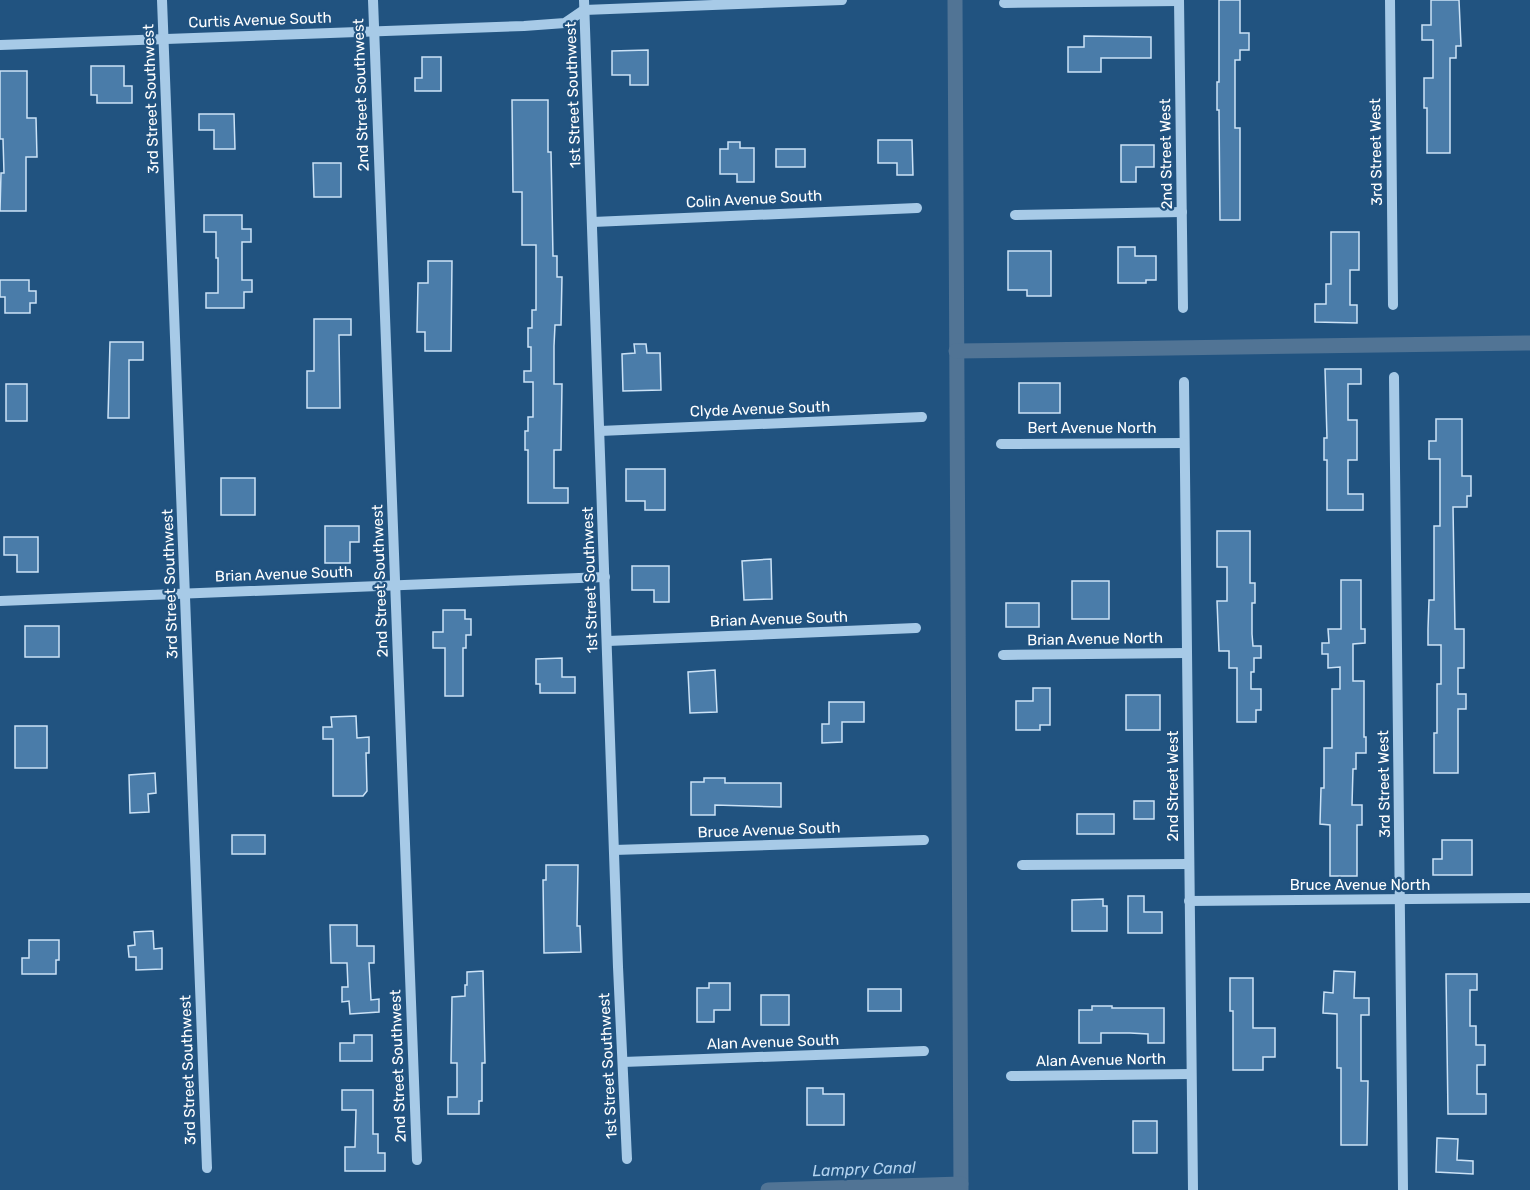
<svg xmlns="http://www.w3.org/2000/svg" width="1530" height="1190" font-family="Rubik,sans-serif">
  <style>
    .lines { fill: none; stroke-linecap: round; stroke-linejoin: round }
    .canal { stroke: #517495; stroke-width: 15 }
    .building { fill: #4a7ca9; stroke: #cbe2f6; stroke-width: 1.5 }
    .minor { stroke: #a7cae7; stroke-width: 10 }
    .labels { text-anchor: middle; dominant-baseline: central; stroke-width: 4.5; stroke-linejoin: round; paint-order: stroke }
    .street-label { font-size: 15px; fill: #fff; stroke: #215380 }
    .water-label { font-size: 16px; font-style: italic; fill: #b3d3ef; stroke: #215380 }
  </style>
  <rect width="100%" height="100%" fill="#215380"/>
  <g class="lines">
    <!-- canal -->
    <g class="canal">
      <polyline points="955,0 961,1190"/>
      <polyline points="956,351 1530,343"/>
      <polyline points="768,1190 961,1184"/>
    </g>
  </g>
  <!-- building -->
  <g class="building">
    <polygon points="1219,0 1240,0 1240,33 1249,33 1249,50 1240,50 1240,60 1235,60 1235,128 1240,128 1240,220 1220,220 1219,110 1217,110 1217,82 1219,82"/>
    <polygon points="1431,0 1459,0 1461,46 1456,46 1456,58 1450,58 1450,153 1427,153 1427,108 1424,108 1424,78 1433,78 1433,40 1422,40 1422,25 1431,25"/>
    <polygon points="1084,36 1151,37 1151,58 1101,58 1101,72 1068,72 1068,47 1084,47"/>
    <polygon points="648,50 648,85 630,85 630,75 612,75 612,51"/>
    <polygon points="422,57 441,57 441,91 415,91 415,78 422,78"/>
    <polygon points="91,66 124,66 124,86 132,86 132,103 97,103 97,95 91,95"/>
    <polygon points="0,71 27,71 27,118 36,118 37,157 26,157 26,211 0,211 1,173 4,173 3,139 0,139"/>
    <polygon points="512,100 548,100 548,152 551,152 553,256 557,256 557,277 562,277 561,325 555,325 554,346 554,384 562,384 561,450 554,450 554,488 568,488 568,503 528,503 528,450 525,450 525,431 528,431 528,417 533,417 533,382 524,382 524,371 531,371 531,347 528,347 528,328 532,328 532,310 536,310 536,245 522,245 522,192 513,192"/>
    <polygon points="199,114 234,114 235,149 214,149 214,130 199,130"/>
    <polygon points="878,140 912,140 913,175 897,175 897,163 878,163"/>
    <polygon points="728,142 740,142 740,148 754,148 754,182 737,182 737,174 720,174 720,149 728,149"/>
    <polygon points="1121,145 1154,145 1154,167 1136,167 1136,182 1121,182"/>
    <rect x="776" y="149" width="29" height="18"/>
    <polygon points="313,163 341,163 341,197 314,197"/>
    <polygon points="204,215 242,215 242,229 251,229 251,242 242,242 242,280 252,280 252,292 244,292 244,308 206,308 206,293 218,293 218,258 216,258 216,232 204,232"/>
    <polygon points="1331,232 1359,232 1359,270 1350,270 1350,305 1357,305 1357,323 1315,322 1315,304 1326,304 1326,284 1331,284"/>
    <polygon points="1118,247 1135,247 1135,256 1156,256 1156,280 1146,280 1146,283 1118,283"/>
    <polygon points="1008,251 1051,251 1051,296 1027,296 1027,290 1008,290"/>
    <polygon points="428,261 452,261 451,351 425,351 425,332 417,332 418,283 428,283"/>
    <polygon points="0,280 29,280 29,291 36,291 36,303 30,303 30,313 5,313 5,297 0,297"/>
    <polygon points="314,319 351,319 351,335 339,335 340,408 307,408 307,371 314,371"/>
    <polygon points="110,342 143,342 143,360 129,360 129,418 108,418"/>
    <polygon points="634,344 646,344 647,353 660,353 661,390 623,391 622,354 635,353"/>
    <polygon points="1325,369 1361,369 1361,384 1348,384 1348,420 1357,420 1357,460 1348,460 1348,494 1363,494 1363,510 1327,510 1327,460 1324,460 1324,438 1327,438"/>
    <rect x="1019" y="383" width="41" height="30"/>
    <rect x="6" y="384" width="21" height="37"/>
    <polygon points="1436,419 1462,419 1462,476 1471,476 1471,496 1467,496 1467,507 1453,507 1455,629 1464,629 1464,668 1458,668 1458,694 1466,694 1466,709 1458,709 1458,773 1434,773 1434,733 1437,733 1437,684 1441,684 1441,645 1428,645 1428,629 1429,600 1434,600 1434,526 1440,526 1440,459 1429,459 1429,441 1436,441"/>
    <polygon points="626,469 665,469 665,510 645,510 645,501 626,501"/>
    <rect x="221" y="478" width="34" height="37"/>
    <polygon points="325,526 359,526 359,542 350,542 350,563 325,563"/>
    <polygon points="1217,531 1250,531 1250,583 1255,583 1255,603 1252,603 1252,634 1253,646 1261,646 1261,658 1254,658 1254,672 1251,672 1251,689 1261,689 1261,710 1256,710 1256,722 1237,722 1237,668 1229,668 1229,651 1219,651 1217,601 1227,601 1227,567 1217,567"/>
    <polygon points="4,537 38,537 38,572 17,572 17,555 4,555"/>
    <polygon points="771,559 772,599 744,600 742,561"/>
    <polygon points="632,566 669,566 669,602 654,602 654,590 632,590"/>
    <polygon points="1341,580 1361,580 1361,629 1365,629 1365,643 1353,644 1353,681 1364,681 1364,737 1366,737 1366,753 1356,753 1356,769 1353,769 1352,805 1362,805 1362,825 1357,825 1357,876 1330,876 1330,825 1320,824 1321,788 1324,788 1324,748 1332,748 1332,689 1340,689 1340,667 1328,668 1328,654 1322,654 1322,643 1329,643 1328,629 1341,629"/>
    <rect x="1072" y="581" width="37" height="38"/>
    <rect x="1006" y="603" width="33" height="24"/>
    <polygon points="443,610 465,610 465,619 471,619 471,635 466,635 466,648 463,648 463,696 445,696 445,648 433,648 433,632 443,632"/>
    <rect x="25" y="626" width="34" height="31"/>
    <polygon points="562,658 562,677 575,677 575,693 540,693 540,684 536,684 536,659"/>
    <polygon points="715,670 717,712 690,713 688,672"/>
    <polygon points="1033,688 1050,688 1050,725 1040,725 1040,730 1016,730 1016,701 1033,701"/>
    <rect x="1126" y="695" width="34" height="35"/>
    <polygon points="829,702 864,702 864,722 842,722 842,742 822,743 822,724 829,724"/>
    <polygon points="356,716 357,738 369,737 369,753 366,753 367,791 363,796 333,796 333,739 323,739 323,727 332,727 331,717"/>
    <rect x="15" y="726" width="32" height="42"/>
    <polygon points="155,773 156,793 148,794 149,812 130,813 129,775"/>
    <polygon points="704,778 725,778 725,783 781,783 781,807 715,805 715,815 691,815 691,782 704,782"/>
    <rect x="1134" y="801" width="20" height="18"/>
    <rect x="1077" y="814" width="37" height="20"/>
    <rect x="232" y="835" width="33" height="19"/>
    <polygon points="1442,840 1472,840 1472,875 1433,875 1433,859 1442,859"/>
    <polygon points="546,865 578,865 577,926 580,926 581,952 544,953 543,880 546,880"/>
    <polygon points="1128,896 1144,896 1144,912 1162,912 1162,933 1128,933"/>
    <polygon points="1103,899 1103,906 1107,906 1107,931 1072,931 1072,900"/>
    <polygon points="330,925 357,925 357,946 374,946 374,963 369,963 371,1000 379,999 379,1012 350,1014 349,1001 342,1002 342,987 348,987 347,963 331,963"/>
    <polygon points="153,931 154,949 162,948 162,969 136,970 136,957 129,957 128,946 135,945 134,932"/>
    <polygon points="29,940 59,940 59,960 56,960 56,974 22,974 22,958 29,958"/>
    <polygon points="483,971 485,1063 482,1063 482,1101 479,1101 479,1114 448,1114 448,1097 457,1097 457,1063 451,1063 452,997 465,996 465,985 467,985 467,972"/>
    <polygon points="1334,971 1355,972 1354,998 1369,998 1369,1015 1361,1015 1361,1081 1368,1081 1367,1145 1341,1145 1341,1068 1337,1068 1337,1014 1323,1013 1324,992 1333,993"/>
    <polygon points="1446,974 1477,974 1477,990 1470,990 1470,1026 1476,1026 1476,1045 1485,1045 1485,1065 1477,1065 1477,1094 1486,1094 1486,1114 1448,1114"/>
    <polygon points="1230,978 1253,978 1253,1028 1275,1028 1275,1057 1263,1057 1263,1070 1233,1070 1233,1011 1230,1011"/>
    <polygon points="709,983 730,983 730,1010 714,1010 714,1022 697,1022 697,988 709,988"/>
    <rect x="868" y="989" width="33" height="22"/>
    <rect x="761" y="995" width="28" height="30"/>
    <polygon points="1092,1006 1112,1006 1112,1008 1164,1008 1164,1043 1148,1043 1148,1034 1130,1033 1101,1033 1101,1043 1079,1043 1079,1010 1092,1010"/>
    <polygon points="354,1035 372,1035 372,1061 340,1061 340,1043 354,1043"/>
    <polygon points="807,1088 823,1088 823,1094 844,1094 844,1125 807,1125"/>
    <polygon points="342,1090 373,1090 373,1134 378,1134 378,1153 385,1153 385,1171 345,1171 345,1147 355,1147 356,1110 342,1110"/>
    <rect x="1133" y="1121" width="24" height="32"/>
    <polygon points="1437,1138 1458,1139 1457,1160 1473,1161 1473,1174 1436,1172"/>
  </g>
  <g class="lines">
    <!-- minor -->
    <g class="minor">
      <polyline points="162,0 207,1168"/>
      <polyline points="373,0 417,1160"/>
      <polyline points="584,0 618,967 627,1159"/>
      <polyline points="1179,0 1183,308"/>
      <polyline points="1390,0 1393,305"/>
      <polyline points="1004,3 1179,1"/>
      <polyline points="0,45 524,26 565,23 584,10 842,0"/>
      <polyline points="1015,215 1182,212"/>
      <polyline points="593,222 917,208"/>
      <polyline points="1394,377 1403,1190"/>
      <polyline points="1184,382 1193,1190"/>
      <polyline points="600,431 922,417"/>
      <polyline points="1001,444 1184,443"/>
      <polyline points="0,601 605,577"/>
      <polyline points="608,641 916,628"/>
      <polyline points="1003,655 1186,653"/>
      <polyline points="614,850 924,840"/>
      <polyline points="1022,865 1189,864"/>
      <polyline points="1189,901 1530,898"/>
      <polyline points="623,1062 924,1051"/>
      <polyline points="1011,1076 1191,1074"/>
    </g>
  </g>
  <g class="labels">
    <!-- street labels -->
    <g class="street-label">
      <text transform="translate(260 20) rotate(-2)">Curtis Avenue South</text>
      <text transform="translate(361 95) rotate(-92)">2nd Street Southwest</text>
      <text transform="translate(573 95) rotate(-92)">1st Street Southwest</text>
      <text transform="translate(151 99) rotate(-92)">3rd Street Southwest</text>
      <text transform="translate(1376 152) rotate(-91)">3rd Street West</text>
      <text transform="translate(1166 154) rotate(-91)">2nd Street West</text>
      <text transform="translate(754 199) rotate(-3)">Colin Avenue South</text>
      <text transform="translate(760 409) rotate(-2)">Clyde Avenue South</text>
      <text x="1092" y="428">Bert Avenue North</text>
      <text transform="translate(284 574) rotate(-2)">Brian Avenue South</text>
      <text transform="translate(590 580) rotate(-92)">1st Street Southwest</text>
      <text transform="translate(380 581) rotate(-92)">2nd Street Southwest</text>
      <text transform="translate(170 584) rotate(-92)">3rd Street Southwest</text>
      <text transform="translate(779 619) rotate(-2)">Brian Avenue South</text>
      <text transform="translate(1095 639) rotate(-1)">Brian Avenue North</text>
      <text transform="translate(1384 784) rotate(-91)">3rd Street West</text>
      <text transform="translate(1173 786) rotate(-90)">2nd Street West</text>
      <text transform="translate(769 830) rotate(-2)">Bruce Avenue South</text>
      <text x="1360" y="885">Bruce Avenue North</text>
      <text transform="translate(773 1042) rotate(-2)">Alan Avenue South</text>
      <text transform="translate(1101 1060) rotate(-1)">Alan Avenue North</text>
      <text transform="translate(398 1066) rotate(-92)">2nd Street Southwest</text>
      <text transform="translate(608 1066) rotate(-93)">1st Street Southwest</text>
      <text transform="translate(188 1070) rotate(-92)">3rd Street Southwest</text>
    </g>
    <!-- water labels -->
    <g class="water-label">
      <text transform="translate(864 1169) rotate(-2)">Lampry Canal</text>
    </g>
  </g>
</svg>
